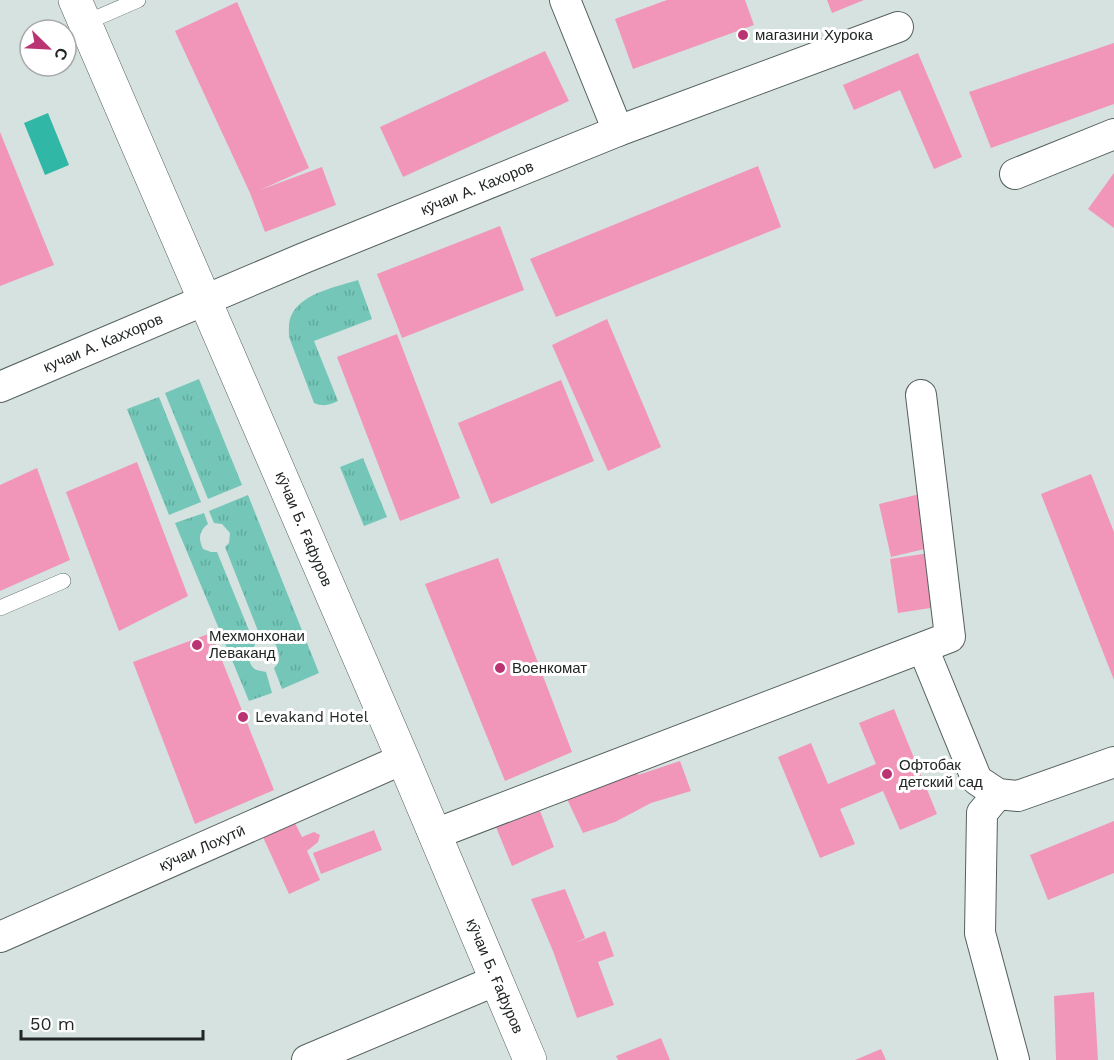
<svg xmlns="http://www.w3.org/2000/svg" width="1114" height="1060" font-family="'Work Sans',sans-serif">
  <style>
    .grass { fill: url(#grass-tufts) }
    .water { fill: #31b7a5 }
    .building { fill: #f196b8 }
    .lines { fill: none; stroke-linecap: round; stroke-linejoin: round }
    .service-casing { stroke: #55615e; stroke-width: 16 }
    .minor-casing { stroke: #55615e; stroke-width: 32 }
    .tertiary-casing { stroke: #55615e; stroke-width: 34 }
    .service { stroke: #fff; stroke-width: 15 }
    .minor { stroke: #fff; stroke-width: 30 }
    .tertiary { stroke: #fff; stroke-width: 33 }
    .poi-dot { fill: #ba3372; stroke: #fff; stroke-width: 2 }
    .labels { text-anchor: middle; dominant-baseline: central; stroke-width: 6; stroke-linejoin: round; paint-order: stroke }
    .poi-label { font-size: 15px; fill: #212524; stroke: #fff; text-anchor: start }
    .street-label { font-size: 15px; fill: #212524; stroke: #fff }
  </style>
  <defs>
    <pattern id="grass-tufts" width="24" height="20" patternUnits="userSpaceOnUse" patternTransform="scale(1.5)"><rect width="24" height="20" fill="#73c6b8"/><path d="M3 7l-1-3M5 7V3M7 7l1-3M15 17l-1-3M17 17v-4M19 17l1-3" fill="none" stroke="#63aa9e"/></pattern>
  </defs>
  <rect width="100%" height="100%" fill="#d5e2df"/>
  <!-- grass -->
  <g class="grass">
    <path d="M358,280L372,319L314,341L338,401C329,405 324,407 314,403L289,337C289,330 288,321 292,314C304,292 337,287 358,280Z"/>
    <polygon points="199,379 242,485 208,499 165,393"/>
    <polygon points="159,397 201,502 169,515 127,409"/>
    <polygon points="363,458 387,517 364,526 340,467"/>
    <path d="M248,495L319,673L282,689L274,668C282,661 279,654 276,645L269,641H262L225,547L229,543L230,533L222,524L214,523L209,511Z"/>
    <path d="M204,513L208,524C199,531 198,539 203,549L211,552H217L255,645C249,654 246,663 256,670L266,672L272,693L249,701L175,523Z"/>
  </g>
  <!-- water -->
  <polygon class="water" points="48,113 69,165 45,175 24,123"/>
  <!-- building -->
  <g class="building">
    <polygon points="667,0 745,0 754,25 633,69 615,19"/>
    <polygon points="827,0 864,0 832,13"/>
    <polygon points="237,2 309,168 260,190 322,167 336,205 265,232 250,193 175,31"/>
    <polygon points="1114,43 1114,104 991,148 969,92"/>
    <polygon points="545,51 569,101 403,177 380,127"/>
    <polygon points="918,53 962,157 934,169 900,90 854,110 843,85"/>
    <polygon points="0,132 54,265 0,286"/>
    <polygon points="758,166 781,227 556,317 530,259"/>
    <polygon points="1114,173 1114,228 1088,209"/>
    <polygon points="500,226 524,290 402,338 377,274"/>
    <polygon points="607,319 661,447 608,471 552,345"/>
    <polygon points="397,334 460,498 400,521 337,357"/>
    <polygon points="561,380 594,461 491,504 458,423"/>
    <polygon points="137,462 188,596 119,631 66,492"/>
    <polygon points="37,468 70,560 0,591 0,485"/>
    <polygon points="1091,474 1114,532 1114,680 1041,494"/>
    <polygon points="920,494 933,547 891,557 879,504"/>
    <polygon points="929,553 937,607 898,613 890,559"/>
    <polygon points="498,558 572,752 505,781 425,584"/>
    <polygon points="211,633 274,790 195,824 133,662"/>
    <polygon points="894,709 937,814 900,830 883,791 840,809 855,844 820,858 778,757 811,743 828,784 876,764 859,723"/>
    <polygon points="680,761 691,791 651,803 615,822 583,833 567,799 637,771 638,775"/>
    <polygon points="540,811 554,847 512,866 496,827"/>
    <polygon points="1114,821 1114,873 1048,900 1030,855"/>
    <polygon points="295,823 302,837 314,832 320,835 318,842 307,851 320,880 289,894 263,837"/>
    <polygon points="374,830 382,850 321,874 313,853"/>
    <polygon points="565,889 585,938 575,943 605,931 614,956 598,962 614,1005 577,1018 553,951 531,899"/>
    <polygon points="1094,992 1098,1060 1056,1060 1054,996"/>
    <polygon points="661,1038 670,1060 618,1060 616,1056"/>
    <polygon points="881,1049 886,1060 855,1060"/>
  </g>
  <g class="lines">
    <!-- service casing -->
    <g class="service-casing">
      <g id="service">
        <polyline points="85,23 138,0"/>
        <polyline points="0,608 63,581"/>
      </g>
    </g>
    <!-- minor casing -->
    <g class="minor-casing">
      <g id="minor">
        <polyline points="618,131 898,27"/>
        <polyline points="1015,174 1114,134"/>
        <polyline points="0,387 304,258 618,131 565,0"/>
        <polyline points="923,648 977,780 998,794 1018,796 1114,762"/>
        <polyline points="998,794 982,813 980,933 1014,1060"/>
        <polyline points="435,834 950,637 921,395"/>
        <polyline points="0,937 403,759"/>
        <polyline points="307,1060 497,980"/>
      </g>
    </g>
    <!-- tertiary casing -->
    <g class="tertiary-casing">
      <polyline id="tertiary" points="75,0 403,759 530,1060"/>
    </g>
    <!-- service -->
    <use href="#service" class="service"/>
    <!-- minor -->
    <use href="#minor" class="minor"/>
    <!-- tertiary -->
    <use href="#tertiary" class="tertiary"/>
  </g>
  <!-- markers -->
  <g class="poi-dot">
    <circle cx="743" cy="35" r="6"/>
    <circle cx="197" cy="645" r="6"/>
    <circle cx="500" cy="668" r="6"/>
    <circle cx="243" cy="717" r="6"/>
    <circle cx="887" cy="774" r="6"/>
  </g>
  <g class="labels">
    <!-- poi labels -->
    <g class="poi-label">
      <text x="755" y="35">магазини Хурока</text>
      <text x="209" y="636">Мехмонхонаи<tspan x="209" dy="17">Леваканд</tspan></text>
      <text x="512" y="668">Военкомат</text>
      <text x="255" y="717">Levakand Hotel</text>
      <text x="899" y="765">Офтобак<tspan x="899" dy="17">детский сад</tspan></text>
    </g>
    <!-- street labels -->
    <g class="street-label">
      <text transform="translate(477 188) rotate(-22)">кӯчаи А. Кахоров</text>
      <text transform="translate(103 343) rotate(-23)">кучаи А. Каххоров</text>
      <text transform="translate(304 529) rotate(67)">кӯчаи Б. Ғафуров</text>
      <text transform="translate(202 848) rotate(-24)">кӯчаи Лохутӣ</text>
      <text transform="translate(495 976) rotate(67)">кӯчаи Б. Ғафуров</text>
    </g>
  </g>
  <!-- north arrow -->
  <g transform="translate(48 48) rotate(114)"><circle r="28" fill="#ffffff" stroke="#a6a8a7" stroke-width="1.5"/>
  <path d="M0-4.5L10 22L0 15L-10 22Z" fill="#ba3372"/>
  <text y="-9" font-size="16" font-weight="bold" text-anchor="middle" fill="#212524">С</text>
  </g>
  <!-- scale -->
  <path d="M21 1030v9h182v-9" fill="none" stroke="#212524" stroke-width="3"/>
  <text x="30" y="1030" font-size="18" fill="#212524" stroke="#ffffff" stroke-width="4.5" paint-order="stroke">50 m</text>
</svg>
